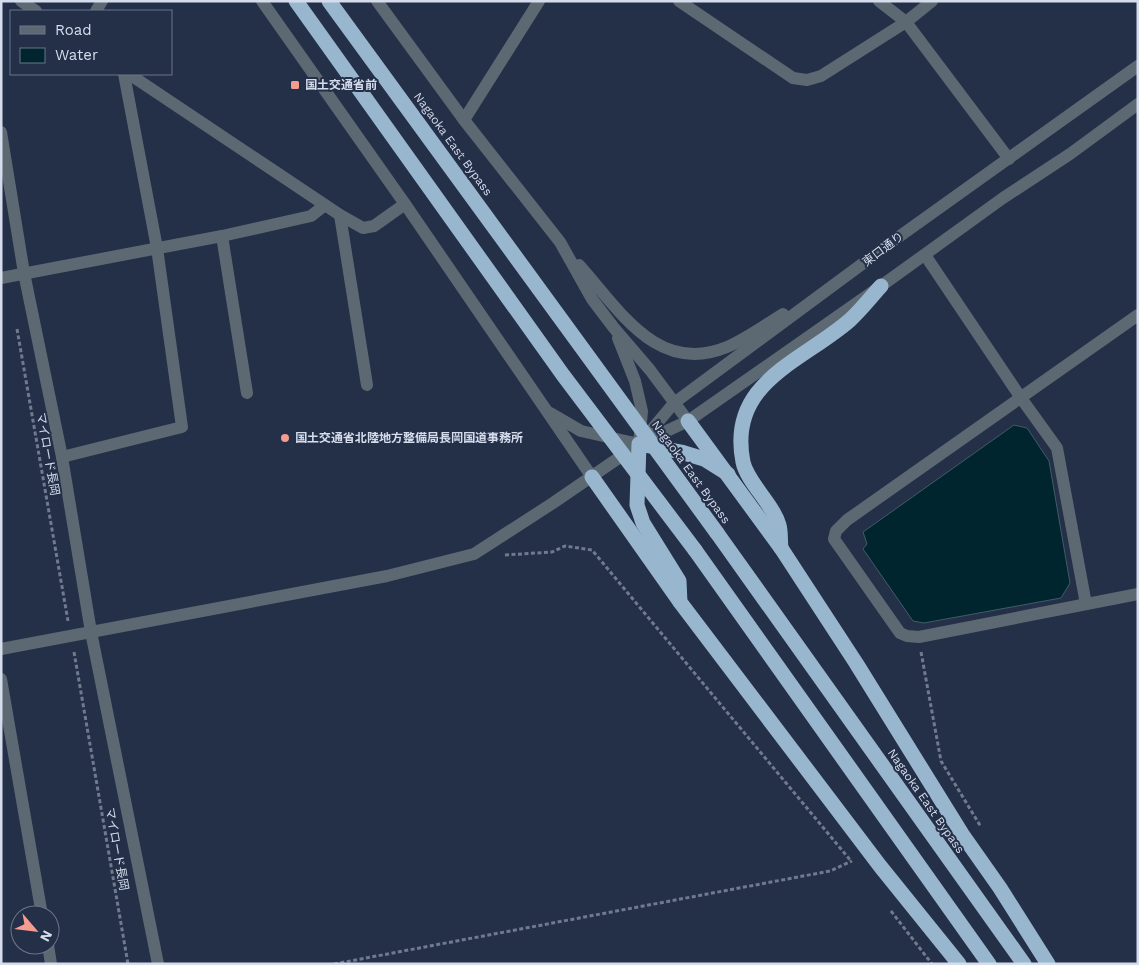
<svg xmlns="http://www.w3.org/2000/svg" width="1139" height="965" font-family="'Work Sans','Noto Sans JP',sans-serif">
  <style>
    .water { fill: #00252f; stroke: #405c68 }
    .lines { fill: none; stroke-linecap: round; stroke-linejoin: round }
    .path { stroke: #707a8f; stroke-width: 3; stroke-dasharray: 4 2.5; stroke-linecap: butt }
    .minor { stroke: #5c6972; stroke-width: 12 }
    .highway { stroke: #98b7cf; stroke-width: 15 }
    .highway-bridge { stroke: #98b7cf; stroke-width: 15 }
    .poi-dot { fill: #f59c91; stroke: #242f48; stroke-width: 2 }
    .labels { text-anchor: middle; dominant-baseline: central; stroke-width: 4; stroke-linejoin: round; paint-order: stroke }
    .poi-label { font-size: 12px; font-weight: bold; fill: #d5dded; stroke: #242f48; text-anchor: start }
    .street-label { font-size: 12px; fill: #d5dded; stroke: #242f48 }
  </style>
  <rect width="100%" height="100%" fill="#242f48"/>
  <!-- water -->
  <polygon class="water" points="1014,425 1027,428 1049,461 1070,583 1061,598 924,623 913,621 863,549 867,544 863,532"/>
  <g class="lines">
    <!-- path -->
    <g class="path">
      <polyline points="17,329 68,621"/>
      <polyline points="505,555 552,552 565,546 592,550 851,861"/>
      <polyline points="74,652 128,964"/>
      <polyline points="921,652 941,761 981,827"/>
      <polyline points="891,911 932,964"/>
      <polyline points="334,964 830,871 852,861"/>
    </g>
    <!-- minor -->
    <g class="minor">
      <polyline points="21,1 36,11"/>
      <polyline points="262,1 405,204 592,477"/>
      <polyline points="377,1 464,120 560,242 592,299 614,328 650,370 688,421"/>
      <polyline points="679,1 793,78 807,80 821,76 906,22 932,1"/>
      <polyline points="879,1 906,22 1009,159"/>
      <polyline points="96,11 102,1"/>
      <polyline points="129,74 340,215 363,228 374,226 405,204"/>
      <polyline points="464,120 539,1"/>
      <polyline points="1,132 24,273 62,457 91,632 158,964"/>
      <polyline points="340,215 367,385"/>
      <polyline points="222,236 247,393"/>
      <polyline points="925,255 1021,398 1057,448 1086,604"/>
      <path d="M579,265C619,309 657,376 727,347C746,339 765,325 783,314"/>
      <polyline points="1,278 222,236 311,216 325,205"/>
      <polyline points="1138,315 847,520 836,531 834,539 900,633 907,636 919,637 1138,594"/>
      <polyline points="550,413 581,431 639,444 642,411 635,381 618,338"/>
      <polyline points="643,440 674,403 900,236 1138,66"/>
      <polyline points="62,457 182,427 157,248 124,74"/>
      <polyline points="1,649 387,576 474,554 553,503 639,444 688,421 881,286 1003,198 1070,154 1138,104"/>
      <polyline points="1,679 42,915"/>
      <polyline points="48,945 51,964"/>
    </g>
    <!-- highway -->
    <g class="highway">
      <polyline points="688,421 781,548 856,663 962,834 1000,888 1048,964"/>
      <polyline points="728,474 704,459 681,452 639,444 637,505 643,523 679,581 680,602 880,866 959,964"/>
      <polyline points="592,477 680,602"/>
      <polyline points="717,533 1024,964"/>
      <path d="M781,548C780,541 781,531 779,525C773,504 747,482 743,462C727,382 802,362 850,320C861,310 871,297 881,286"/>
      <polyline points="695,550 989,964"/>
    </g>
    <!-- highway-bridge -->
    <g class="highway-bridge">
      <polyline points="296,1 563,375 695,550"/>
      <polyline points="329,1 717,533"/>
    </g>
  </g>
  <!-- markers -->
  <g class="poi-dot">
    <rect x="290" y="80" width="10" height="10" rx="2.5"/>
    <circle cx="285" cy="438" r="5"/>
  </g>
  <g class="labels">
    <!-- poi labels -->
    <g class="poi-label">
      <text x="305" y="85">国土交通省前</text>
      <text x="295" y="438">国土交通省北陸地方整備局長岡国道事務所</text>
    </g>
    <!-- street labels -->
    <g class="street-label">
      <text transform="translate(453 144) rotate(54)">Nagaoka East Bypass</text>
      <text transform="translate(883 249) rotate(-37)">東口通り</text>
      <text transform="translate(48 454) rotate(80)">マイロード長岡</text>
      <text transform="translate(691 472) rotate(54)">Nagaoka East Bypass</text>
      <text transform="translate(926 801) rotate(55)">Nagaoka East Bypass</text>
      <text transform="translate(117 849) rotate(80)">マイロード長岡</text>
    </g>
  </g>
  <!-- border -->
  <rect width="1139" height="965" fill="none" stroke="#d5dded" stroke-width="5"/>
  <!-- legend -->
  <rect x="10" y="10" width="162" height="65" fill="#242f48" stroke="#6b758a"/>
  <rect x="20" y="26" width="25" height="8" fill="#5c6972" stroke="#6b758a"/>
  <text x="55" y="35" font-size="15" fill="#d5dded">Road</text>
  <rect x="20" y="48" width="25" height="15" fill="#00252f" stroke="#6b758a"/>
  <text x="55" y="60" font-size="15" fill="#d5dded">Water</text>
  <!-- north arrow -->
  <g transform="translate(35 930) rotate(118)"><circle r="24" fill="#242f48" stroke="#6b758a"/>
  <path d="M0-4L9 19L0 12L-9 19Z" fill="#f59c91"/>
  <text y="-8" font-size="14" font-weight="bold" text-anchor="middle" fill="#d5dded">N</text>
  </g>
</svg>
